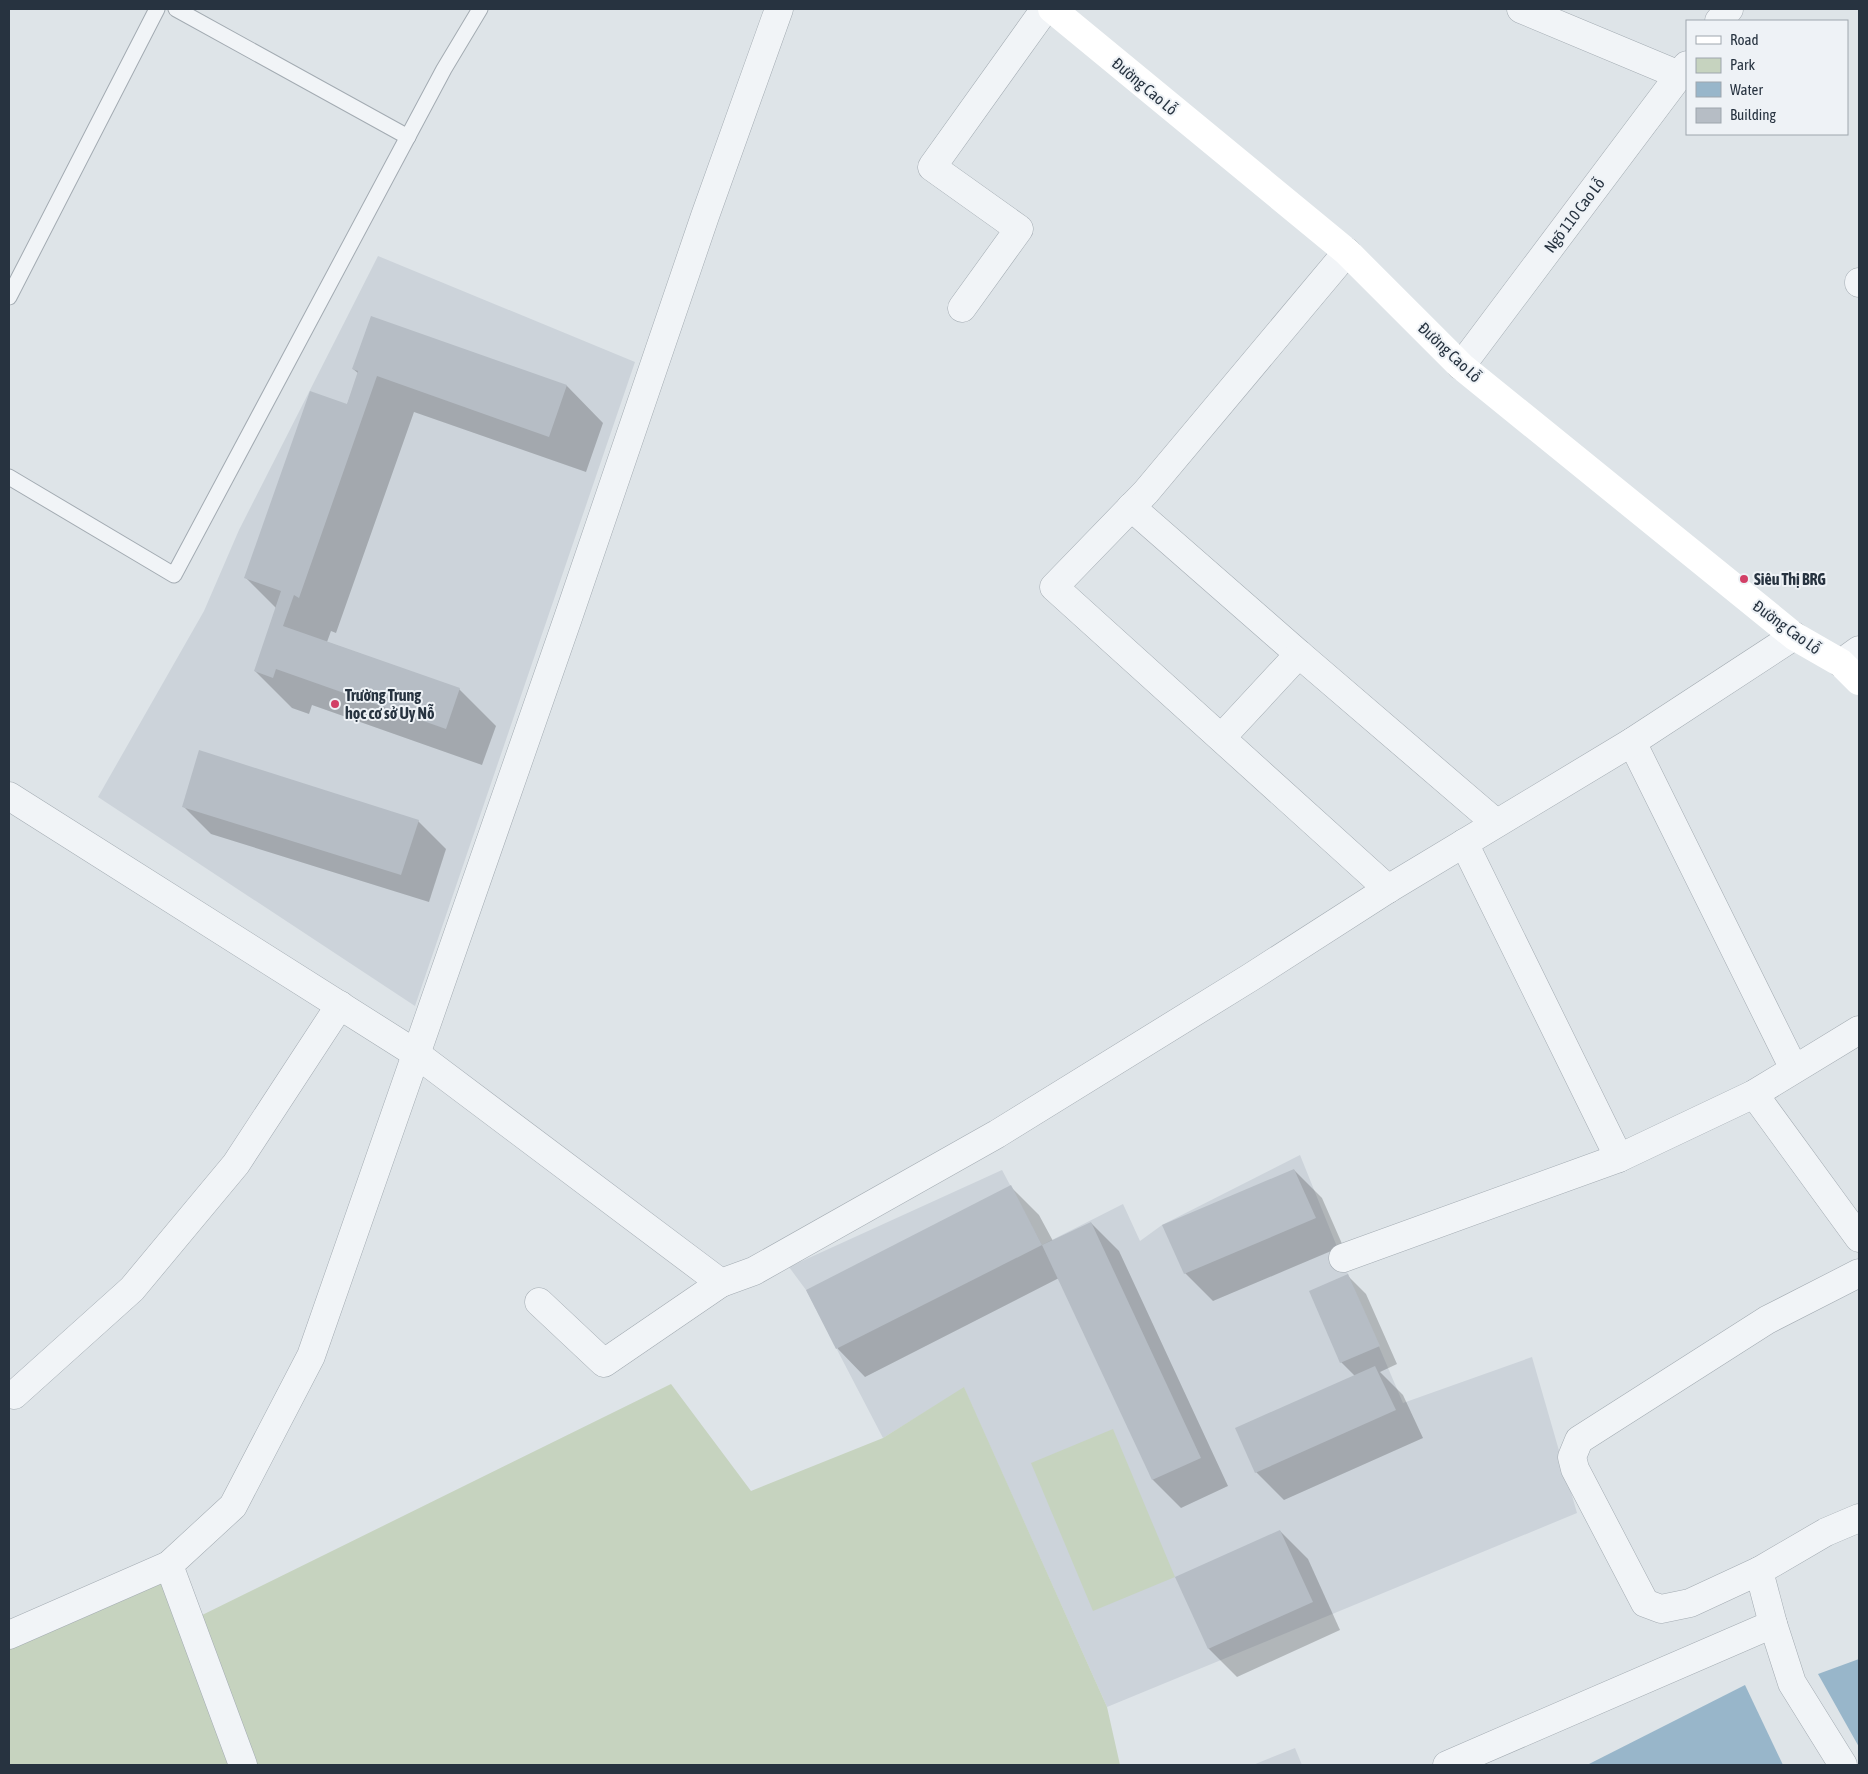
<svg xmlns="http://www.w3.org/2000/svg" width="1868" height="1774" font-family="'Asap Condensed',sans-serif">
  <style>
    .built { fill: #ccd3da }
    .green { fill: #c6d3bf }
    .water { fill: #98b6ca }
    .shadow { fill: #0003 }
    .building { fill: #b6bdc5 }
    .lines { fill: none; stroke-linecap: round; stroke-linejoin: round }
    .service-casing { stroke: #a3abb2; stroke-width: 17 }
    .minor-casing { stroke: #a3abb2; stroke-width: 29 }
    .service { stroke: #f1f4f7; stroke-width: 15 }
    .minor { stroke: #f1f4f7; stroke-width: 28 }
    .secondary { stroke: #fff; stroke-width: 28 }
    .poi-dot { fill: #d23f66; stroke: #eef2f6; stroke-width: 2 }
    .labels { text-anchor: middle; dominant-baseline: central; stroke-width: 4; stroke-linejoin: round; paint-order: stroke }
    .street-label { font-size: 16px; fill: #273340; stroke: #eef2f6 }
    .poi-label { font-size: 16px; font-weight: bold; fill: #273340; stroke: #eef2f6; text-anchor: start }
  </style>
  <rect width="100%" height="100%" fill="#dee4e8"/>
  <!-- built -->
  <g class="built">
    <polygon points="378,256 635,362 415,1006 98,797 204,611 239,530"/>
    <polygon points="1300,1155 1348,1274 1403,1403 1532,1357 1577,1513 1107,1707 964,1388 883,1438 806,1290 789,1267 1002,1170 1042,1245 1123,1204 1140,1241 1162,1225"/>
    <polygon points="1295,1748 1302,1765 1253,1765"/>
  </g>
  <!-- green -->
  <g class="green">
    <polygon points="671,1384 751,1491 883,1438 964,1387 1107,1707 1120,1765 9,1765 9,1643 169,1565 190,1621"/>
    <polygon points="1113,1429 1175,1577 1093,1611 1031,1463"/>
  </g>
  <!-- water -->
  <g class="water">
    <polygon points="1859,1659 1859,1747 1818,1674"/>
    <polygon points="1745,1685 1783,1765 1587,1765"/>
  </g>
  <!-- shadow -->
  <g class="shadow">
    <polygon points="371,318 567,386 603,423 586,472 414,412 336,633 331,631 327,642 459,689 496,726 482,765 312,705 309,714 292,708 255,671 277,609 246,578 347,405 359,374 353,369"/>
    <polygon points="183,806 418,821 446,849 429,902 211,834"/>
    <polygon points="1294,1170 1322,1198 1343,1246 1213,1301 1185,1273"/>
    <polygon points="1011,1187 1039,1215 1053,1241 1091,1223 1119,1251 1228,1486 1181,1508 1153,1480 1059,1278 865,1377 838,1349 807,1291"/>
    <polygon points="1347,1275 1366,1294 1397,1364 1380,1372 1403,1395 1423,1438 1284,1500 1256,1472 1237,1429 1355,1376 1341,1362"/>
    <polygon points="1280,1531 1308,1559 1340,1630 1237,1677 1209,1649 1177,1578"/>
  </g>
  <!-- building -->
  <g class="building">
    <polygon points="371,316 567,385 549,437 377,376 299,598 294,595 283,626 460,688 446,729 276,669 273,678 254,671 281,591 244,578 310,391 347,404 358,371 352,369"/>
    <polygon points="199,750 419,820 401,875 182,807"/>
    <polygon points="1294,1169 1316,1218 1184,1274 1162,1225"/>
    <polygon points="1011,1185 1042,1245 836,1349 806,1290"/>
    <polygon points="1091,1222 1201,1458 1152,1480 1042,1245"/>
    <polygon points="1348,1274 1380,1346 1340,1363 1309,1291"/>
    <polygon points="1375,1366 1396,1410 1255,1473 1235,1428"/>
    <polygon points="1280,1530 1313,1602 1208,1649 1175,1577"/>
  </g>
  <g class="lines">
    <!-- service casing -->
    <g class="service-casing">
      <g id="service">
        <polyline points="176,9 408,137"/>
        <polyline points="9,297 157,9"/>
        <polyline points="9,477 174,575 444,69 480,9"/>
      </g>
    </g>
    <!-- minor casing -->
    <g class="minor-casing">
      <g id="minor">
        <polyline points="1521,9 1679,75"/>
        <polyline points="1719,21 1729,9"/>
        <polyline points="1347,252 1146,492 1054,587 1388,889"/>
        <polyline points="1859,282 1859,283"/>
        <polyline points="962,308 1019,229 932,167 1045,9"/>
        <polyline points="1461,366 1687,65"/>
        <polyline points="1131,507 1299,654 1222,737"/>
        <polyline points="1299,654 1496,823"/>
        <polyline points="1841,663 1859,650"/>
        <polyline points="1632,742 1794,1069"/>
        <polyline points="9,796 415,1053 721,1283 754,1271 997,1134 1251,977 1388,889 1632,742 1794,636"/>
        <polyline points="1464,843 1619,1158"/>
        <polyline points="1754,1094 1859,1238"/>
        <polyline points="1343,1258 1619,1158 1754,1094 1859,1030"/>
        <polyline points="539,1302 604,1363 721,1283"/>
        <polyline points="14,1395 132,1289 236,1164 340,1005"/>
        <polyline points="1759,1571 1690,1603 1661,1609 1645,1603 1575,1469 1572,1457 1579,1440 1767,1320 1859,1273"/>
        <polyline points="9,1635 169,1565"/>
        <polyline points="243,1765 169,1565 233,1506 311,1356 568,618 705,216 779,9"/>
        <polyline points="1447,1765 1773,1624"/>
        <polyline points="1843,1765 1792,1683 1773,1624 1759,1571 1826,1532 1859,1518"/>
      </g>
    </g>
    <!-- service -->
    <use href="#service" class="service"/>
    <!-- minor -->
    <use href="#minor" class="minor"/>
    <!-- secondary -->
    <polyline class="secondary" points="1052,9 1347,252 1461,366 1794,636 1841,663 1859,681"/>
  </g>
  <!-- markers -->
  <g class="poi-dot">
    <circle cx="1744" cy="579" r="5"/>
    <circle cx="335" cy="704" r="5"/>
  </g>
  <g class="labels">
    <!-- street labels -->
    <g class="street-label">
      <text transform="translate(1145 86) rotate(40)">Đường Cao Lỗ</text>
      <text transform="translate(1574 215) rotate(-53)">Ngõ 110 Cao Lỗ</text>
      <text transform="translate(1450 352) rotate(43)">Đường Cao Lỗ</text>
      <text transform="translate(1787 627) rotate(36)">Đường Cao Lỗ</text>
    </g>
    <!-- poi labels -->
    <g class="poi-label">
      <text x="1754" y="579">Siêu Thị BRG</text>
      <text x="345" y="695">Trường Trung<tspan x="345" dy="18">học cơ sở Uy Nỗ</tspan></text>
    </g>
  </g>
  <!-- border -->
  <rect width="1868" height="1774" fill="none" stroke="#273340" stroke-width="20"/>
  <!-- legend -->
  <rect x="1686" y="20" width="162" height="115" fill="#eef2f6" stroke="#9ea6ad"/>
  <rect x="1696" y="36" width="25" height="8" fill="#ffffff" stroke="#9ea6ad"/>
  <text x="1730" y="45" font-size="15" fill="#273340">Road</text>
  <rect x="1696" y="58" width="25" height="15" fill="#c6d3bf" stroke="#9ea6ad"/>
  <text x="1730" y="70" font-size="15" fill="#273340">Park</text>
  <rect x="1696" y="82" width="25" height="15" fill="#98b6ca" stroke="#9ea6ad"/>
  <text x="1730" y="95" font-size="15" fill="#273340">Water</text>
  <rect x="1696" y="108" width="25" height="15" fill="#b6bdc5" stroke="#9ea6ad"/>
  <text x="1730" y="120" font-size="15" fill="#273340">Building</text>
</svg>
